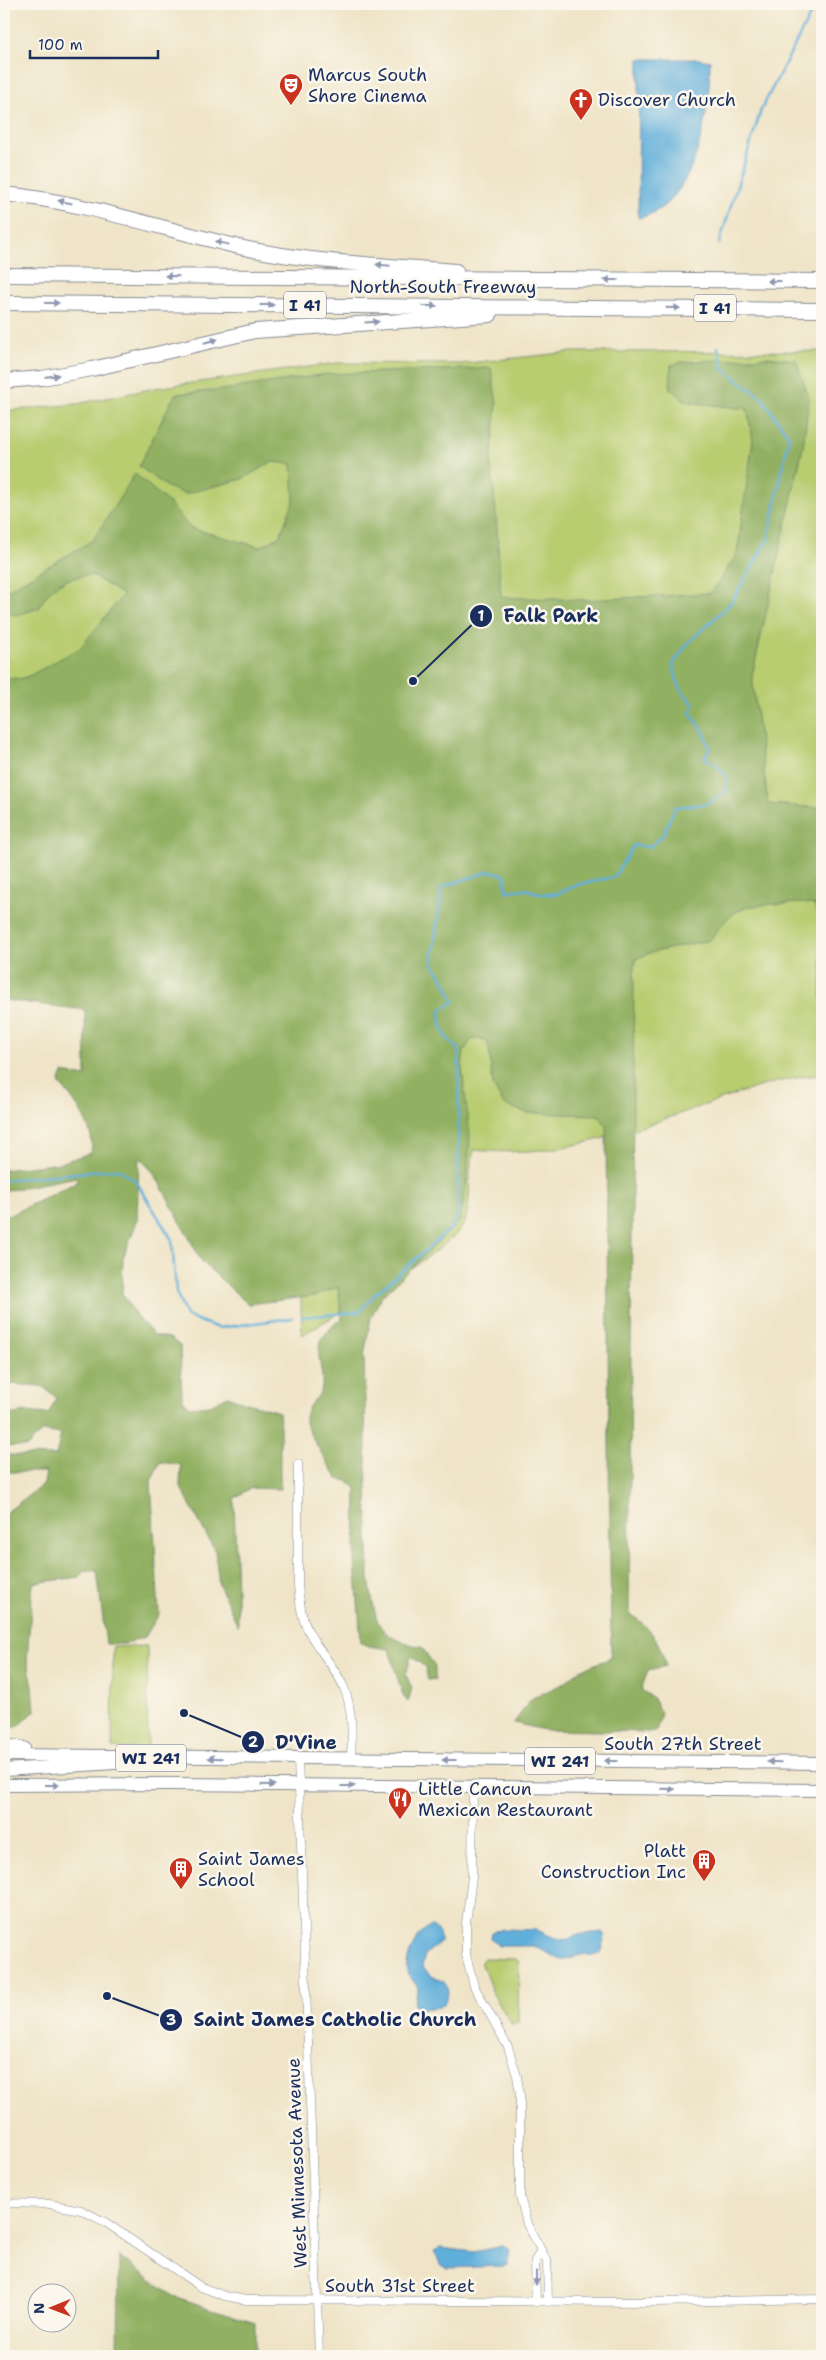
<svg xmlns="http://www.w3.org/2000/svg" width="826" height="2360" font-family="'Shantell Sans',sans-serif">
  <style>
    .green { fill: #b8cc70; stroke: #6a7e67 }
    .forest { fill: #92b062; stroke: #567060 }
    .water { fill: #60afda; stroke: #3e6f9c }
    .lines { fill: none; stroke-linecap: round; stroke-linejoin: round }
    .stream { stroke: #60afda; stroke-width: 2.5 }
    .street-casing { stroke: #858a92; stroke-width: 9 }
    .primary-casing { stroke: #858a92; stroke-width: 14 }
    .highway-casing { stroke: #858a92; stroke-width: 16 }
    .street { stroke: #fff; stroke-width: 8 }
    .primary { stroke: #fff; stroke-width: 12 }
    .highway { stroke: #fff; stroke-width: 14 }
    .oneway { fill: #8d97ae }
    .labels { text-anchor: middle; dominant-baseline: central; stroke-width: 5; stroke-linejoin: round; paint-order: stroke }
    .shield { fill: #fbf7ec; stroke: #5e6b89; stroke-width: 1 }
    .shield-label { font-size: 16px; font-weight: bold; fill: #1b2f5e }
    .poi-label { font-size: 18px; fill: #1b2f5e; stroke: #fbf7ec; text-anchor: start }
    .street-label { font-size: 18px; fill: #1b2f5e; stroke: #fbf7ec }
    .leader { fill: none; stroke: #1b2f5e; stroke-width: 2 }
    .callout-dot { fill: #1b2f5e; stroke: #fbf7ec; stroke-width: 2 }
    .mark-label { font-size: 15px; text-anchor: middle; font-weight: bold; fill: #fff }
    .callout-label { font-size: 19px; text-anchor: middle; font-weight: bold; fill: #1b2f5e; stroke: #fbf7ec; stroke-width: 5; stroke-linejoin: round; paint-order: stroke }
  </style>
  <rect width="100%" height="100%" fill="#fbf7ec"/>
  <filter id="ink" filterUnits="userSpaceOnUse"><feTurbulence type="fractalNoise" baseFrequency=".02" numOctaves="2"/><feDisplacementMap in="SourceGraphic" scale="10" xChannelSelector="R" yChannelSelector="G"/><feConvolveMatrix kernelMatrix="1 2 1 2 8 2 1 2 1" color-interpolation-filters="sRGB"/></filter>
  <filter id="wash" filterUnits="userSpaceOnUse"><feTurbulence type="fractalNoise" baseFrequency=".0096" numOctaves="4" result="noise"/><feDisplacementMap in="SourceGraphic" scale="20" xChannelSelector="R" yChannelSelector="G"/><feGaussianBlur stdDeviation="1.12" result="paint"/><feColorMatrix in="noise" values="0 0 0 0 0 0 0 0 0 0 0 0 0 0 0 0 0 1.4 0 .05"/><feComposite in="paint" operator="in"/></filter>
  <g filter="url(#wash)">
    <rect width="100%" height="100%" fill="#efe4c7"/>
    <!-- green -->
    <g class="green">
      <path d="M822,351V1075C783,1077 748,1090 711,1103C628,1131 564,1159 474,1150C467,1174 472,1199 465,1222C456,1247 330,1318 302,1335L294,1104L97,951L4,950V411L77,404L155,388L337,363L459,364L571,352Z"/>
      <polygon points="147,1646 148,1749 112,1748 113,1647"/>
      <polygon points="484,1958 515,1959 519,1962 518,2023 512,2025 493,1994 481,1962"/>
    </g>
    <!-- forest -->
    <g class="forest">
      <path d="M768,357L796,360L809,398L803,447L752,676L768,804L822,808V1069L821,921L814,905C802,902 791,904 778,904C740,906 733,908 710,940L650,953L636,959L634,967L629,1613C651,1628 659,1640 666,1666L648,1670L641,1690L652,1697L661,1713L656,1732L544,1730L514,1723L531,1699L564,1683L580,1670L611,1658L606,1126L599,1115L527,1113L504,1105L493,1086L489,1048L487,1042L479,1038L471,1040L464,1051L462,1068L470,1136L467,1181L460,1221L382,1296L371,1317L364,1356L369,1579C377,1623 373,1637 422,1647L435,1667V1679L428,1680L425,1667L411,1656L406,1675L412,1688L408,1702L403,1696L389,1649L368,1646L361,1643L355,1560L356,1488L348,1481L338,1479C333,1473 306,1428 305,1423C304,1402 320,1401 322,1386C324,1366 311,1349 327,1332C333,1326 334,1323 342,1320L338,1287L315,1296L248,1304L202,1262L154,1173L139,1157L137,1221L123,1258L122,1293L137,1317L154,1335L170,1338L180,1346L182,1399L190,1407L210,1405L228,1396C245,1404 262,1406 279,1412C282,1438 278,1463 281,1489L250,1488L234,1499L238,1626L219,1585L215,1551L180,1486L181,1465L160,1462L151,1481L159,1614L145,1637L124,1644H106L97,1571L84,1570L80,1577L33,1583L27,1659L33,1686L35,1711L19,1726L6,1729L4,1711L10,1698L4,1680V1514L44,1484L46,1472H4V1455L56,1456L61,1434L43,1431L27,1447L4,1446V1416L25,1412L48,1414L57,1398L42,1386L7,1384L8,1398L4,1399V1213L10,1215L79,1181L76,1177L4,1191V1170L60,1163L90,1153C99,1133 73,1098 59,1083L63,1073L86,1077L85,1010L4,1000V677L20,679L31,675L80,648L123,595L92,575C65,578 51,583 39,608L17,615L4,613V594L6,591L93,540L135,474L170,504L190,528L260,547L280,536L294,500L292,464L272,462L242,479L185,494L167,487L139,466L175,394L222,390L327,374L491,368L497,404L491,466L496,513L501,597L586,600L711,593L737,554L753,440L747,409L688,402L670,389L671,365L682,362Z"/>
      <polygon points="119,2256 173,2296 255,2323 255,2356 118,2356"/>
    </g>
    <!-- water -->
    <g class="water">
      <path d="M639,59H699L710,61C710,110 697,207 638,218Z"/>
      <path d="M432,1926C439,1930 440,1934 440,1942L425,1955L422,1966L431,1976L444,1982C451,1990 448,2002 439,2007L421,2009L414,2004L418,1988C415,1982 408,1977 407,1971C405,1957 419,1928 432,1926Z"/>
      <polygon points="502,1929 537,1930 559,1940 570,1939 576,1935 602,1932 605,1936 600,1954 593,1956 585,1954 561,1960 534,1946 498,1946 490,1938 491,1932"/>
      <polygon points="502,2246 510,2250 508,2264 505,2266 448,2268 441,2265 434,2252 440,2248 474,2252"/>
    </g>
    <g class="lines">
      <!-- stream -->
      <g class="stream">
        <polyline points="719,244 761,110 816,4"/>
        <polyline points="4,1180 118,1169 136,1181 172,1240 176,1292 186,1316 218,1328 292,1318"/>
        <path d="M302,1317L359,1312L373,1296L450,1229L458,1214L459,1049C444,1038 440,1029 440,1010L454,1002L444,980L432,963L442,887L490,871L505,875L506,891L526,889L541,894H556L580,884L614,877L634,845L650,847L663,835L675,807L706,804L726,792L727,777L718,767L704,757L710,749L703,730L690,713L694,704C681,693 676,681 673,664L688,643L731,603L768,539L789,437L762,398L723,369L718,347"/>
      </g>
    </g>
  </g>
  <g filter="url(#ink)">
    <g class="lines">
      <!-- street casing -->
      <g class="street-casing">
        <g id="street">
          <path d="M298,1464V1586C300,1603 301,1619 310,1634C320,1653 337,1669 345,1690C353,1712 352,1737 351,1760"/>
          <polyline points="298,1759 319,2356"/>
          <polyline points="473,1786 472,1877 466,1923 466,1955 474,1986 508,2047 517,2076 520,2095 520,2196 527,2224 541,2250"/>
          <polyline points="4,2203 49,2204 81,2210 105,2222 201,2287 225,2296 246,2300 656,2302 822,2299"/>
          <polyline points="536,2302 535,2261 541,2250 547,2260 548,2302"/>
        </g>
      </g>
      <!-- primary casing -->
      <g class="primary-casing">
        <g id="primary">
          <polyline points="4,1745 24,1748"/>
          <polyline points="4,1755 822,1763"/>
          <polyline points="4,1770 115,1763"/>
          <polyline points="4,1785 168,1784 822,1790"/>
        </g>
      </g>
      <!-- highway casing -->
      <g class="highway-casing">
        <g id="highway">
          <path d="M4,194C86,202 164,230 244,248C314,263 385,265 456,271"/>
          <polyline points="4,275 822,281"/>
          <polyline points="4,303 822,310"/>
          <polyline points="4,381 42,378 92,369 255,331 490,315"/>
        </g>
      </g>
      <!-- street -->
      <use href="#street" class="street"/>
      <!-- primary -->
      <use href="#primary" class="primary"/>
      <!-- highway -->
      <use href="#highway" class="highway"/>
    </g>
    <!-- one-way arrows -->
    <defs><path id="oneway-solid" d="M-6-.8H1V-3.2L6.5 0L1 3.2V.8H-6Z" transform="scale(1.25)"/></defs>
    <g class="oneway">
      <use href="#oneway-solid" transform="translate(65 202) rotate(-168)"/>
      <use href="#oneway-solid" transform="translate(222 243) rotate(-167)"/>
      <use href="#oneway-solid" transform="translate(383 265) rotate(-175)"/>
      <use href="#oneway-solid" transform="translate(172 276) rotate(-179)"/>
      <use href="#oneway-solid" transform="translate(611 280) rotate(-180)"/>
      <use href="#oneway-solid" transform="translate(774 281) rotate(-180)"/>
      <use href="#oneway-solid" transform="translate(52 303)"/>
      <use href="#oneway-solid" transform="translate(267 305)"/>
      <use href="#oneway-solid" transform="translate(430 306)"/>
      <use href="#oneway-solid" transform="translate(673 308) rotate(1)"/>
      <use href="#oneway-solid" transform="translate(372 322) rotate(-4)"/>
      <use href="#oneway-solid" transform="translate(211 341) rotate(-14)"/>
      <use href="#oneway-solid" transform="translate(52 376) rotate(-8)"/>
      <use href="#oneway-solid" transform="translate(215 1758) rotate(-179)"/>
      <use href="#oneway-solid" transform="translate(449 1760) rotate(-180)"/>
      <use href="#oneway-solid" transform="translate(611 1761) rotate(-180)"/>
      <use href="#oneway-solid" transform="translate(774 1762) rotate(-179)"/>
      <use href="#oneway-solid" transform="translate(52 1785)"/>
      <use href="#oneway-solid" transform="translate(268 1785) rotate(1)"/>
      <use href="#oneway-solid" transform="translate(348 1786)"/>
      <use href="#oneway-solid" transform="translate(668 1789) rotate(1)"/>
      <use href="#oneway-solid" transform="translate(536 2278) rotate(90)"/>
    </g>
  </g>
  <!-- icons -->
  <defs>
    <g id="theatre-pin" transform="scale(1.25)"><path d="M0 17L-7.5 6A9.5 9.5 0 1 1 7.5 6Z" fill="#c8321e" stroke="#fbf7ec"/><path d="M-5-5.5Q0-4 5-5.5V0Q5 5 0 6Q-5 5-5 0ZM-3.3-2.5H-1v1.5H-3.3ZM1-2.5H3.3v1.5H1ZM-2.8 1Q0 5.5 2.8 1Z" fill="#fff"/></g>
    <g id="church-pin" transform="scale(1.25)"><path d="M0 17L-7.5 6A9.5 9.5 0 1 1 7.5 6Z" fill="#c8321e" stroke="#fbf7ec"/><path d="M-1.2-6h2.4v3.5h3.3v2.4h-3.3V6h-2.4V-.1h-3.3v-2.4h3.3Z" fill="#fff"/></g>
    <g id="restaurant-pin" transform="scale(1.25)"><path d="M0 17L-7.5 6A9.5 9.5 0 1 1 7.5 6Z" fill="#c8321e" stroke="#fbf7ec"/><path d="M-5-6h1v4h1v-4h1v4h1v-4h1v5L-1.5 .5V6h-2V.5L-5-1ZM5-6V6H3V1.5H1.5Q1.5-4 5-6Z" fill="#fff"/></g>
    <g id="building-pin" transform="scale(1.25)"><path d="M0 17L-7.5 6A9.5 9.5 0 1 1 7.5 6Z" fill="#c8321e" stroke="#fbf7ec"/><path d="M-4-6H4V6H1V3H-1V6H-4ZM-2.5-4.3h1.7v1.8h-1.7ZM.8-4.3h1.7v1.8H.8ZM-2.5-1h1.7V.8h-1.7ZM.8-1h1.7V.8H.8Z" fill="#fff"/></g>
  </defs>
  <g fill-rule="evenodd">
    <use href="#theatre-pin" x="291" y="85"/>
    <use href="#church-pin" x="581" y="100"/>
    <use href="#restaurant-pin" x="400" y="1799"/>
    <use href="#building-pin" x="704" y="1861"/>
    <use href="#building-pin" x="181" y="1869"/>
  </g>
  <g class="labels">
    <!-- shield labels -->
    <g class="shield">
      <rect x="284" y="291.5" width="42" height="27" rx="4"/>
      <rect x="694" y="294.5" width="42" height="27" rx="4"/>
      <rect x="116" y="1744.5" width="70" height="27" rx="4"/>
      <rect x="525" y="1747.5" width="70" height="27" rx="4"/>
    </g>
    <g class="shield-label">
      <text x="305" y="305">I 41</text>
      <text x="715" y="308">I 41</text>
      <text x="151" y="1758">WI 241</text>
      <text x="560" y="1761">WI 241</text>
    </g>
    <!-- poi labels -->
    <g class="poi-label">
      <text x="308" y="75">Marcus South<tspan x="308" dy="21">Shore Cinema</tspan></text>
      <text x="598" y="100">Discover Church</text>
      <text x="418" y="1789">Little Cancun<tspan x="418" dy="21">Mexican Restaurant</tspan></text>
      <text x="686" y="1851" text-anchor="end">Platt<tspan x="686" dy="21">Construction Inc</tspan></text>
      <text x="198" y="1859">Saint James<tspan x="198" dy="21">School</tspan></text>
    </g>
    <!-- street labels -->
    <g class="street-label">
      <text x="443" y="287">North-South Freeway</text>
      <text x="683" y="1744">South 27th Street</text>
      <text transform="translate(297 2163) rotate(-92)">West Minnesota Avenue</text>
      <text x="400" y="2286">South 31st Street</text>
    </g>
  </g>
  <!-- callouts -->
  <path class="leader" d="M413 681L481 616M184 1713L253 1742M107 1996L171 2020"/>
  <g class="callout-dot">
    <circle cx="413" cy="681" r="5"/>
    <circle cx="184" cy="1713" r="5"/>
    <circle cx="107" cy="1996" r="5"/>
    <circle cx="481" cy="616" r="12"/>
    <circle cx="253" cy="1742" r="12"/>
    <circle cx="171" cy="2020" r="12"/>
  </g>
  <g class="mark-label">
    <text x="481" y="621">1</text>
    <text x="253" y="1747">2</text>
    <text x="171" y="2025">3</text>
  </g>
  <g class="callout-label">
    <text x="551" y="622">Falk Park</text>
    <text x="306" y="1749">D'Vine</text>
    <text x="335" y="2026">Saint James Catholic Church</text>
  </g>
  <!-- margin -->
  <rect width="826" height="2360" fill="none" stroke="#fbf7ec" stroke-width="20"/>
  <!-- north arrow -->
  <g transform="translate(52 2308) rotate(269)"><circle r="24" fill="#fbf7ec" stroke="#a1a7b3"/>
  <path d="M0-4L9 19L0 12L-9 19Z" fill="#c8321e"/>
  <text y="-8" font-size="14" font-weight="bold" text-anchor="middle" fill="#1b2f5e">N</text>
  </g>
  <!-- scale -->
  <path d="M30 50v8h128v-8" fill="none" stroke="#1b2f5e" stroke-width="2.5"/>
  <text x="38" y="50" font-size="15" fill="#1b2f5e" stroke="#fbf7ec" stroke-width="4" paint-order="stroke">100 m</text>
</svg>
